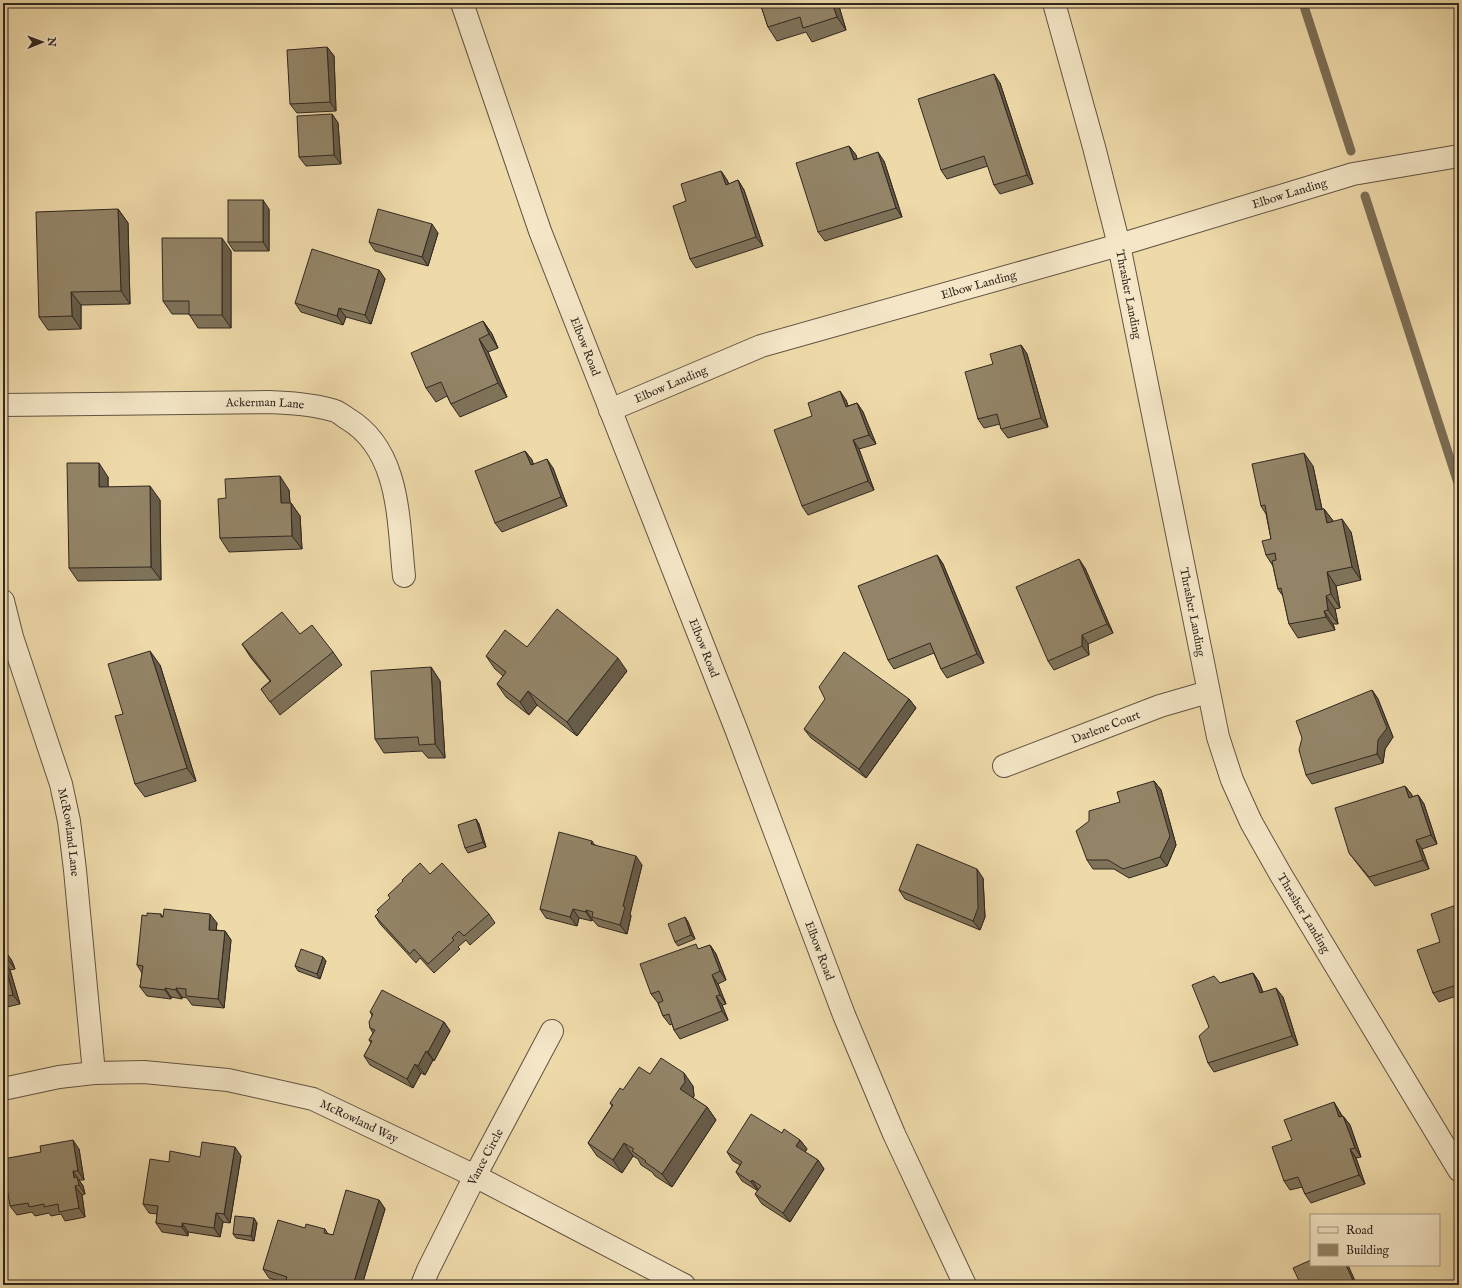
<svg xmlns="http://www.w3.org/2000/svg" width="1462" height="1288" font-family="'IM FELL English',serif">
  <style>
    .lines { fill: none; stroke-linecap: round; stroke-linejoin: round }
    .stream { stroke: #7c6e56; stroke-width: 9 }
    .minor-casing { stroke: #605442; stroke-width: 24 }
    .minor { stroke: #f4e6c7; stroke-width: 22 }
    .wall { fill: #7e7259; stroke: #312820 }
    .shaded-wall { fill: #675c48; stroke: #312820 }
    .building { fill: #938467; stroke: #312820 }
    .labels { text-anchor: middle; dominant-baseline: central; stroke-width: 3; stroke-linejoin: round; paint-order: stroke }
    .street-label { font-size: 12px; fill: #312820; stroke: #f4e6c7 }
  </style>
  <rect width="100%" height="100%" fill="#eed9a9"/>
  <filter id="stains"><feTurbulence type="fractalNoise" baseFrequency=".005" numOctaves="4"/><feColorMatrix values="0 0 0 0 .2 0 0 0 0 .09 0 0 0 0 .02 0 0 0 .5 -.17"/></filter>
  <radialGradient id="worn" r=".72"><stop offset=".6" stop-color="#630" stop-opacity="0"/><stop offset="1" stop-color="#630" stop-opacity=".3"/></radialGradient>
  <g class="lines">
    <!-- stream -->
    <g class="stream">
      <polyline points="1303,3 1351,151"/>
      <polyline points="1365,196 1459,486"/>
    </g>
    <!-- minor casing -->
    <g class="minor-casing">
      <g id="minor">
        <path id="s1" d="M462,3L540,231L736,729L844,1015L894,1134L965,1285"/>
        <path id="s2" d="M1054,3L1094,147L1119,245L1218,737L1232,780L1251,822L1281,875L1459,1170"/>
        <path id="s3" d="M3,405L268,402C290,403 311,404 332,410C338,411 343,416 348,419C401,451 398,522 404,576"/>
        <path id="s4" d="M610,410L761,346L1119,245L1353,174L1459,156"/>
        <path id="s5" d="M3,601L12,637L61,784L69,821L75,870L94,1073"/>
        <path id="s6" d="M1004,766L1160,706L1208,692"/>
        <path id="s7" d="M3,1089L59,1077L94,1073L144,1072L228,1080L313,1099L475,1176L684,1285"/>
        <path id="s8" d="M422,1285L428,1270L475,1176L552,1031"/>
      </g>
    </g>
    <!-- minor -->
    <use href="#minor" class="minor"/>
  </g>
  <!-- wall -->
  <g class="wall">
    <polygon points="760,3 838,3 846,30 812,42 806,32 777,41 768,27"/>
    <polygon points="327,47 334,56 336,111 297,113 290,104"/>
    <polygon points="1000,83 1033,184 1000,194 994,185 988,166 947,179 941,170"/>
    <polygon points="332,114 338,123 341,164 306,166 299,157"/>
    <polygon points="849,146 856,155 857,159 884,161 902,217 825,241 818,232"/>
    <polygon points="721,171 727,180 729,184 738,180 744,190 763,246 696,268 690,259 686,201"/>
    <polygon points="118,209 128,223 130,304 81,305 81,329 48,330 39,317"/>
    <polygon points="269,209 269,251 234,251 228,242"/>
    <polygon points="438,233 428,266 375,251 369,242"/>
    <polygon points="231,251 231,328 198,328 189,314 172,314 163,301"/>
    <polygon points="379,270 385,279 371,324 346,317 343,325 301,312 295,303"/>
    <polygon points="483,321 492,334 498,348 488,352 507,397 460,417 451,404 447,396 436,402 426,388"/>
    <polygon points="1021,345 1027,354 1048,427 1008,438 1001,429 1000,424 984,428 978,419 993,364"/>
    <polygon points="846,400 848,406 857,403 863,412 876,444 859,449 874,490 808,515 802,506 812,416"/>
    <polygon points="525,451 532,460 533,464 553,468 567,506 502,532 495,523"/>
    <polygon points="1313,466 1322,509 1324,509 1333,521 1351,532 1361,580 1336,586 1340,608 1335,609 1338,624 1333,624 1335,630 1298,638 1289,624 1283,596 1278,589 1273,566 1266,555 1271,539 1266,514 1261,506"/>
    <polygon points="108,477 108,487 160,500 161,580 78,581 69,568"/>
    <polygon points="289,490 290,503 291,503 300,516 302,549 229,552 220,538 226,498"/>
    <polygon points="937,555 943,564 984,663 947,678 941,669 934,653 894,669 888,660"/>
    <polygon points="1085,568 1113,633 1088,644 1089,655 1054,670 1048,661"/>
    <polygon points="300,634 333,652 342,665 280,715 261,689 270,681 251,658 242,644"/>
    <polygon points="527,647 627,671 577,736 537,705 529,715 506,697 497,684 503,676 495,669 486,656"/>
    <polygon points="160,665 196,781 145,797 135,784 123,714"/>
    <polygon points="431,667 440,681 445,758 428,758 422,751 384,753 375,739"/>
    <polygon points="1372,690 1378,699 1393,737 1385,749 1383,763 1312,784 1306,775"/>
    <polygon points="909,699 916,708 866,778 811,738 804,729"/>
    <polygon points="1154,781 1161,790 1176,845 1167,866 1129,878 1114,869 1093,869 1087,860 1120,802"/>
    <polygon points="1405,786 1412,795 1412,797 1418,795 1424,804 1437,844 1422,849 1429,869 1375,886 1356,862 1349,853"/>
    <polygon points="476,819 479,824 486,847 468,853 465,848"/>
    <polygon points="595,845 642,865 630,914 631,916 627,934 598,926 592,919 592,921 579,918 577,926 546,918 540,909"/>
    <polygon points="430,874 489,914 495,923 470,945 466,940 458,947 460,949 434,973 420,958 416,963 381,925 375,916 379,912"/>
    <polygon points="983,878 985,917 980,930 905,899 899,890"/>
    <polygon points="1459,904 1459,995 1439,1002 1433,993 1440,942"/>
    <polygon points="161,914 163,917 217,923 216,930 225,931 231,940 224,1008 192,1005 187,998 182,997 182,999 171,997 171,999 147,996 140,987 142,973 137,965 147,916"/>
    <polygon points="685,917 688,922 695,939 678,946 675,942"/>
    <polygon points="710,945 716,954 726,980 718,984 726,1004 722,1005 728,1020 680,1039 674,1030 672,1024 670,1025 663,1016 658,1003 651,994 699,949"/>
    <polygon points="3,948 12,961 15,969 10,970 20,1004 3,1008"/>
    <polygon points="326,961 320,979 298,971 295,966"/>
    <polygon points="1253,973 1259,982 1263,992 1283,997 1298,1045 1214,1072 1208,1063 1209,1027 1220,983"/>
    <polygon points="370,1012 444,1022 450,1031 434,1061 433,1060 425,1075 421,1073 413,1088 370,1065 364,1056 371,1043 369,1040 373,1033 370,1028 372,1015"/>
    <polygon points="650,1074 693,1086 694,1096 693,1098 707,1107 716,1120 672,1187 655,1176 652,1172 641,1165 638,1159 633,1156 622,1173 597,1156 588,1143 612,1106 610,1103 623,1090"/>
    <polygon points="1340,1112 1342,1116 1343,1116 1350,1125 1361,1157 1356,1158 1365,1184 1311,1203 1305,1194 1302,1187 1290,1190 1284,1181 1292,1140"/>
    <polygon points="782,1133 800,1140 807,1149 805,1152 818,1160 824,1169 790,1222 762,1204 755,1194 758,1191 742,1181 736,1172 740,1165 733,1161 727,1152"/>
    <polygon points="79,1149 84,1180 79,1180 83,1186 85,1194 82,1195 85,1217 65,1221 61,1214 51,1216 49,1213 35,1216 32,1212 17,1215 10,1206"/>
    <polygon points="241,1156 230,1223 223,1222 220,1237 188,1232 188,1236 162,1232 156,1223 157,1214 149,1213 143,1204 200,1157"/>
    <polygon points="379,1200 385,1209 362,1285 287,1285 286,1283 269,1278 263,1269 305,1228 325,1229 328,1234 333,1235"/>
    <polygon points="257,1223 254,1241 236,1238 233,1234"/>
  </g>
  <!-- shaded-wall -->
  <g class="shaded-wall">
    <polygon points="832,3 838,3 846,30 837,17"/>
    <polygon points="327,47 334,56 336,111 330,102"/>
    <polygon points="994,74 1000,83 1033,184 1027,175"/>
    <polygon points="332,114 338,123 341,164 334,155"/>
    <polygon points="849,146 856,155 860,169 854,160"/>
    <polygon points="878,152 884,161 902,217 896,208"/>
    <polygon points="721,171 727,180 732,194 726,185"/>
    <polygon points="738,180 744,190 763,246 756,237"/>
    <polygon points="263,200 269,209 269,251 263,242"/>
    <polygon points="118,209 128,223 130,304 121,291"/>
    <polygon points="432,224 438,233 428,266 422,257"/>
    <polygon points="222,238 231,251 231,328 222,315"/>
    <polygon points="379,270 385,279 371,324 365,315"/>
    <polygon points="71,292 81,305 81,329 72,316"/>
    <polygon points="339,308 346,317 343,325 337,316"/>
    <polygon points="483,321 492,334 498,348 489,334"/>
    <polygon points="479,339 488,352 507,397 498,383"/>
    <polygon points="1021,345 1027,354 1048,427 1041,418"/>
    <polygon points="840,391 846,400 852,416 846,407"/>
    <polygon points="857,403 863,412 876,444 869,435"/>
    <polygon points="853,440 859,449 874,490 868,481"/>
    <polygon points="525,451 532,460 537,474 531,465"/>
    <polygon points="1304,453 1313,466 1325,524 1316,510"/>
    <polygon points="547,459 553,468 567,506 561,497"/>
    <polygon points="99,463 108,477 108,500 99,487"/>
    <polygon points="280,476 289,490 291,517 281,503"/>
    <polygon points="150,486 160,500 161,580 151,567"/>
    <polygon points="291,503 300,516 302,549 292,536"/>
    <polygon points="1324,509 1334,522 1327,523"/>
    <polygon points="1342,519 1351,532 1361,580 1352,567"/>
    <polygon points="937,555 943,564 984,663 977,654"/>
    <polygon points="1079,559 1085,568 1113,633 1107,624"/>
    <polygon points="1327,572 1336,586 1340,608 1331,594"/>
    <polygon points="1326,596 1335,609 1338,624 1328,610"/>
    <polygon points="1324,611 1333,624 1335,630 1326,617"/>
    <polygon points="1082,635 1088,644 1089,655 1082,646"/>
    <polygon points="150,651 160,665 196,781 187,768"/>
    <polygon points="618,658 627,671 577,736 567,722"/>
    <polygon points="431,667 440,681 445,758 435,744"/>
    <polygon points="1372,690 1378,699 1393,737 1385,749 1383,763 1377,754"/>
    <polygon points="528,691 537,705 529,715 520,702"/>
    <polygon points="909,699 916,708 866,778 859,769"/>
    <polygon points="1154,781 1161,790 1176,845 1167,866 1160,857"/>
    <polygon points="1405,786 1412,795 1416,807 1409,798"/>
    <polygon points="1418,795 1424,804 1437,844 1431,835"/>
    <polygon points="476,819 479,824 486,847 483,842"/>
    <polygon points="1416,840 1422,849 1429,869 1423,860"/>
    <polygon points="592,841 598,850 591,844"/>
    <polygon points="636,856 642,865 630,914 631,916 627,934 620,925 623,906"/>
    <polygon points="977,869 983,878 985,917 980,930 973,921"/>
    <polygon points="573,909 579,918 577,926 570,917"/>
    <polygon points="586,910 592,919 592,921 586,912"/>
    <polygon points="210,914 217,923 215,939 209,930"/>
    <polygon points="685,917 688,922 695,939 691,935"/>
    <polygon points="225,931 231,940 224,1008 218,999"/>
    <polygon points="710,945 716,954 726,980 720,971"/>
    <polygon points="3,948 6,952 3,954"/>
    <polygon points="6,952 12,961 15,969 8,960"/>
    <polygon points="323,957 326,961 320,979 317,974"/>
    <polygon points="4,961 10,970 20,1004 13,995"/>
    <polygon points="1253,973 1259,982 1266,1002 1260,993"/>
    <polygon points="712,975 718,984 726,1004 720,995"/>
    <polygon points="165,988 171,997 171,999 165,990"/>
    <polygon points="176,988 182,997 182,999 176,990"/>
    <polygon points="1276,988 1283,997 1298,1045 1292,1036"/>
    <polygon points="716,996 722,1005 728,1020 722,1011"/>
    <polygon points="444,1022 450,1031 434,1061 428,1052"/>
    <polygon points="426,1051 433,1060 425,1075 418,1066"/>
    <polygon points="415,1064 421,1073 413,1088 407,1079"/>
    <polygon points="684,1073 693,1086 694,1096 690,1102 680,1089"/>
    <polygon points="1334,1102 1340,1112 1345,1126 1339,1117"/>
    <polygon points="707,1107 716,1120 672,1187 662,1174"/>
    <polygon points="1343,1116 1350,1125 1361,1157 1355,1148"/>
    <polygon points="73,1140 79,1149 84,1180 78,1171"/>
    <polygon points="800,1140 807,1149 803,1155 796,1146"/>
    <polygon points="624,1143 633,1156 622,1173 613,1160"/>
    <polygon points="235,1147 241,1156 230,1223 224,1214"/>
    <polygon points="1350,1149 1356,1158 1365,1184 1359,1175"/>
    <polygon points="818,1160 824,1169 790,1222 783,1213"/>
    <polygon points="73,1171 83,1186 85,1194 74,1178"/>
    <polygon points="752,1180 758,1189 758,1191 751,1182"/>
    <polygon points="75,1186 82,1195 85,1217 79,1208"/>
    <polygon points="379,1200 385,1209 362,1285 353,1285"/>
    <polygon points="216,1213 223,1222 220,1237 214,1228"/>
    <polygon points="254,1218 257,1223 254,1241 251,1236"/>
    <polygon points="182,1223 188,1232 188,1236 182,1227"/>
    <polygon points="1346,1265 1348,1265 1357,1285 1355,1285"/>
  </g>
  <!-- building -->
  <g class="building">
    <polygon points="760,3 832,3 837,17 803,28 800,17 768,27"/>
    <polygon points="327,47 330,102 290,104 287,50"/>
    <polygon points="994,74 1027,175 994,185 984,156 941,170 918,99"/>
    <polygon points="332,114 334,155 299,157 297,116"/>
    <polygon points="849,146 854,160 878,152 896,208 818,232 796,163"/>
    <polygon points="721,171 726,185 738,180 756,237 690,259 673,206 686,201 681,184"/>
    <rect x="228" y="200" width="35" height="42"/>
    <polygon points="118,209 121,291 71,292 72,316 39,317 36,212"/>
    <polygon points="378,209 432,224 422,257 369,242"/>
    <polygon points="162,238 222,238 222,315 189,315 189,301 163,301"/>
    <polygon points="312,249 379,270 365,315 339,308 337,316 295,303"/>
    <polygon points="483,321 489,334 479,339 498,383 451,404 441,382 426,388 411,353"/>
    <polygon points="1021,345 1041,418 1001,429 997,414 978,419 965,372 993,364 990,354"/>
    <polygon points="840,391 846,407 857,403 869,435 853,440 868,481 802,506 774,430 812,416 808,403"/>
    <polygon points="525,451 531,465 547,459 561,497 495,523 475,471"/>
    <polygon points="1304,453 1316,510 1324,509 1327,523 1342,519 1352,567 1327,572 1331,594 1326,596 1328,610 1324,611 1326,617 1289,624 1281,588 1278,589 1272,561 1276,560 1275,553 1266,555 1262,541 1271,539 1265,505 1261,506 1252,464"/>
    <polygon points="67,463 99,463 99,487 150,486 151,567 69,568"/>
    <polygon points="280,476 281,503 291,503 292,536 220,538 218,499 226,498 225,479"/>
    <polygon points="937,555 977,654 941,669 930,643 888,660 858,586"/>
    <polygon points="1079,559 1107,624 1082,635 1082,646 1048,661 1016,587"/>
    <polygon points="557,609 618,658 567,722 528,691 520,702 497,684 506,672 486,656 505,630 527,647"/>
    <polygon points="282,612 300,634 312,625 333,652 270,702 261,689 271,681 242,644"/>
    <polygon points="150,651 187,768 135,784 115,716 123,714 108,664"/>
    <polygon points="844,652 909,699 859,769 804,729 825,699 819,687"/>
    <polygon points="431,667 435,744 419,745 418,737 375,739 371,671"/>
    <polygon points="1372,690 1387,728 1378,740 1377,754 1306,775 1299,750 1302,738 1296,721"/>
    <polygon points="1154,781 1170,836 1160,857 1123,869 1108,860 1087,860 1076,831 1089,821 1089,811 1120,802 1117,792"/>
    <polygon points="1405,786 1409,798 1418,795 1431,835 1416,840 1423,860 1369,877 1349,853 1335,808"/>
    <polygon points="476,819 483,842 465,848 458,825"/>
    <polygon points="559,832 592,841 591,844 636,856 623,906 625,907 620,925 592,917 593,912 586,910 586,912 573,909 570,917 540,909"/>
    <polygon points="917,844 977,869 978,908 973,921 899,890"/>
    <polygon points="420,863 430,874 442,863 489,914 464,936 459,931 452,938 454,940 428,964 414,949 410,954 375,916 379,912 377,910 390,898 388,895 403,881 402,880"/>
    <polygon points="1459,904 1459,984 1433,993 1417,950 1440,942 1431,914"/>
    <polygon points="164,909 210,914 209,930 225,931 218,999 186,996 186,989 176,988 176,990 165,988 165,990 140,987 143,966 137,965 142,915 147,916 147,913 161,914 161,917 163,917"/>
    <polygon points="685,917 691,935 675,942 668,924"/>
    <polygon points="696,944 698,949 710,945 720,971 712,975 720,995 716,996 722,1011 674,1030 669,1014 663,1016 658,1003 663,1001 659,991 651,994 640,964"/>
    <polygon points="301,949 323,957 317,974 295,966"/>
    <polygon points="6,952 8,960 4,961 13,995 3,997 3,953"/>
    <polygon points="1253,973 1260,993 1276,988 1292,1036 1208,1063 1199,1036 1209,1027 1192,985 1214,976 1220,983"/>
    <polygon points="382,990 444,1022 428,1052 426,1051 418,1066 415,1064 407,1079 364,1056 372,1041 369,1040 375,1030 370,1028 369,1022 373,1014 370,1012"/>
    <polygon points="661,1058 684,1073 685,1082 680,1089 707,1107 662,1174 645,1162 646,1161 632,1151 634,1149 624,1143 613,1160 588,1143 613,1105 610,1103 620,1088 623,1090 639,1067 650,1074"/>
    <polygon points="1334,1102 1339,1117 1343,1116 1355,1148 1350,1149 1359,1175 1305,1194 1298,1177 1284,1181 1272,1147 1292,1140 1284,1120"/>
    <polygon points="751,1114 782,1133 784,1129 800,1140 796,1146 818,1160 783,1213 755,1194 761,1186 752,1180 751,1182 736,1172 742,1162 727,1152"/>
    <polygon points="73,1140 78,1171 73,1171 74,1178 77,1177 79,1185 75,1186 79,1208 59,1212 58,1204 44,1207 44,1204 29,1207 28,1203 10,1206 3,1163 3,1159 41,1152 40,1146"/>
    <polygon points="202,1142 235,1147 224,1214 216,1213 214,1228 182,1223 182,1227 156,1223 158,1206 143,1204 150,1159 169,1162 170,1151 200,1157"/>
    <polygon points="346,1190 379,1200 353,1285 293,1285 285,1283 287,1277 263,1269 278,1220 305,1228 306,1224 325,1229 324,1233 333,1235"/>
    <polygon points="235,1216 254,1218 251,1236 233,1234"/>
    <polygon points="1311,1260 1311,1265 1346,1265 1355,1285 1301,1285 1293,1268"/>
  </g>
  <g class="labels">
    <!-- street labels -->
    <g class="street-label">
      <text stroke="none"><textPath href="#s4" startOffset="714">Elbow Landing</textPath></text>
      <text stroke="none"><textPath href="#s4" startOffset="390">Elbow Landing</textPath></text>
      <text stroke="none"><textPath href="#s2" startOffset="301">Thrasher Landing</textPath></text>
      <text stroke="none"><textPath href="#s1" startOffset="365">Elbow Road</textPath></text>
      <text stroke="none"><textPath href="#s4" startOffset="66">Elbow Landing</textPath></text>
      <text stroke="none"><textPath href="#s3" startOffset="262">Ackerman Lane</textPath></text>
      <text stroke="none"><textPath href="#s2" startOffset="625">Thrasher Landing</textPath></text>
      <text stroke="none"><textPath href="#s1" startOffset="689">Elbow Road</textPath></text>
      <text stroke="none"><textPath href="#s6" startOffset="109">Darlene Court</textPath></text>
      <text stroke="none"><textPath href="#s5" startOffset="241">McRowland Lane</textPath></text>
      <text stroke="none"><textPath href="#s2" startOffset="949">Thrasher Landing</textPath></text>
      <text stroke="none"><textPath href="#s1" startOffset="1013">Elbow Road</textPath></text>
      <text stroke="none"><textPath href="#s7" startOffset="365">McRowland Way</textPath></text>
      <text stroke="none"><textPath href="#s8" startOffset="143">Vance Circle</textPath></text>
    </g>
  </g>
  <!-- margin -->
  <rect width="1462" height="1288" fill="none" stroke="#eed9a9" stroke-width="16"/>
  <rect x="4" y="4" width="1454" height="1280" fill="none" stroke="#312820" stroke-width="2"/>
  <rect x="8" y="8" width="1446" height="1272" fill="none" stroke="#312820"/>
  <!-- legend -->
  <rect x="1310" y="1214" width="130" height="52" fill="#f4e6c7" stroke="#a69a84"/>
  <rect x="1318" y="1227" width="20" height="6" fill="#f4e6c7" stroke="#a69a84"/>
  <text x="1346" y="1234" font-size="12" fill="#312820">Road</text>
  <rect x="1318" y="1244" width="20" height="12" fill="#938467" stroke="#a69a84"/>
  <text x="1346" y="1254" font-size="12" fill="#312820">Building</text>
  <!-- north arrow -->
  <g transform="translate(42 42) rotate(89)" stroke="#f4e6c7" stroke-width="3" paint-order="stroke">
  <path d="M0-3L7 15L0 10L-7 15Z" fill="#312820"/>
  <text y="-6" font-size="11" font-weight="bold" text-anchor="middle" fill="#312820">N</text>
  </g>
  <rect width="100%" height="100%" filter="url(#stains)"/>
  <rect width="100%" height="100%" fill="url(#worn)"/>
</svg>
